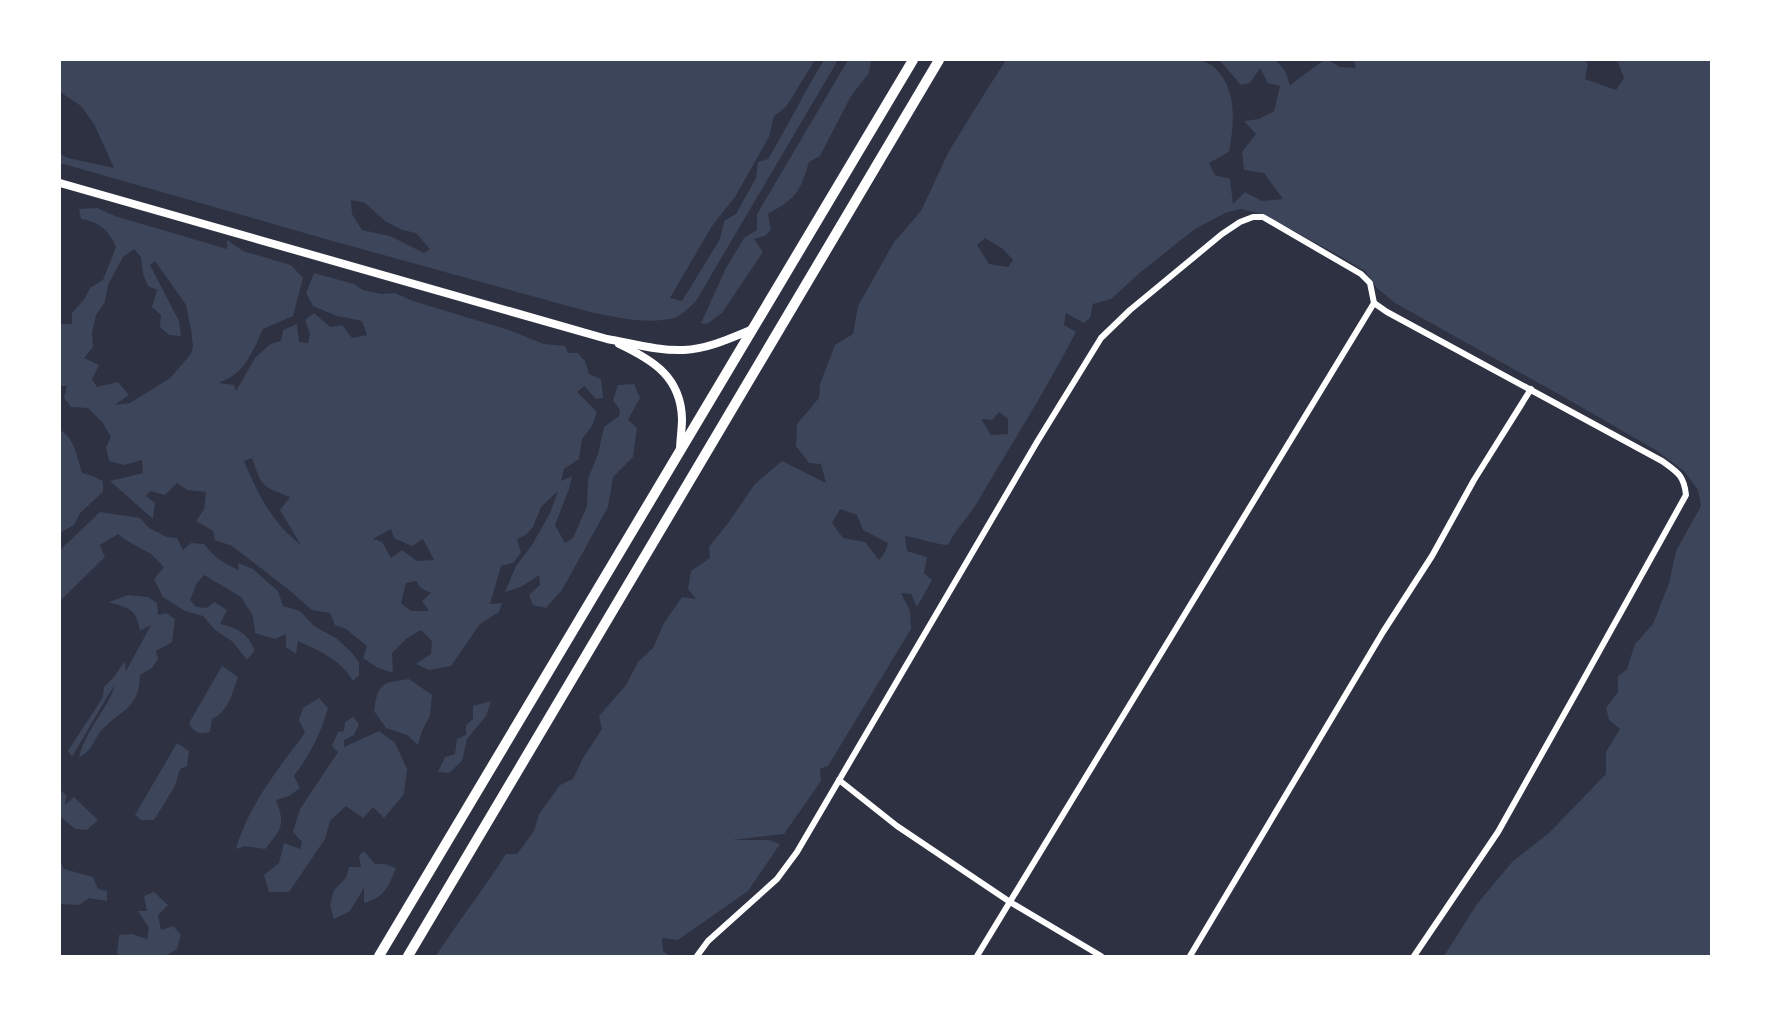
<svg xmlns="http://www.w3.org/2000/svg" width="1771" height="1016" font-family="'Open Sans',sans-serif">
  <style>
    .green { fill: #3c4559; fill-rule: evenodd }
    .lines { fill: none; stroke-linecap: round; stroke-linejoin: round }
    .minor { stroke: #fff; stroke-width: 6 }
    .tertiary { stroke: #fff; stroke-width: 8 }
    .primary { stroke: #fff; stroke-width: 10 }
  </style>
  <rect width="100%" height="100%" fill="#2d3142"/>
  <!-- green -->
  <g class="green">
    <path d="M60,60H815L786,107L774,116L769,137L735,197L712,226L670,298L682,301L720,239L724,221L736,214L756,178L758,162L768,159C788,126 804,92 824,60H838L696,301C690,307 682,315 674,318C648,325 615,317 590,312L329,240L60,163V154L68,158L114,168L94,124L81,106L60,92ZM351,200L365,203L385,221L402,230L416,233L430,249L424,253L390,236L362,230L352,214Z"/>
    <path d="M848,60H871L869,73L851,96L820,156L809,162C799,194 797,197 768,214L771,230L765,236L754,239L763,252L722,313L707,324L701,323L726,268L744,238L757,230V214Z"/>
    <path d="M1006,60H1201C1206,62 1212,65 1215,68C1238,90 1234,125 1229,152L1209,163L1215,175L1230,179L1233,204L1245,192L1262,201L1283,199L1264,173L1244,170L1242,152L1256,134L1244,121L1259,119L1274,111L1280,86L1268,83L1260,68L1250,83L1241,85L1221,62L1217,60H1276L1285,71L1290,85L1324,60H1328L1340,67L1356,68L1353,60H1584L1588,63L1585,79L1616,90L1624,78L1618,62L1612,60H1711V956H1444L1477,904L1513,861L1549,833L1606,774V752L1620,729L1609,720L1606,708L1618,692V676L1627,669L1635,644L1653,624L1669,583L1676,551L1701,506L1698,490L1684,471L1654,449L1562,396L1395,303L1377,288L1365,271L1336,254L1265,215L1241,209L1225,213L1195,229L1142,271L1111,299L1093,304L1090,318L1084,323L1066,313L1064,325L1076,332C1046,390 1011,445 978,501C969,517 957,527 948,545C933,544 920,538 905,536L907,551L927,557L924,573L932,580L917,607L911,594L901,593L910,611L911,629L828,766L820,769L821,781L784,834L732,840H768L780,844L748,891L678,940L662,938L663,951L670,956H436C458,921 484,889 506,854H517L534,831L539,814L560,785L573,779L583,758L602,729L599,716L626,685L638,662L653,648L664,623L682,597L696,599L688,589L691,571L710,558L709,547L728,523L755,484L782,461L826,483L821,464L809,463L796,446L797,424L819,398L820,384L835,345L853,334L858,306L894,242L921,211L949,151L986,91ZM985,238L1003,249L1013,260L1008,267L989,264L977,245ZM999,412L1008,419V434L991,435L981,419L992,420ZM840,509L857,515L863,530L888,543L885,552L879,560L865,542L843,538L832,523Z"/>
    <path d="M97,208L115,216L227,249V240L243,251L291,265L303,278L293,316L263,329C256,344 249,363 235,374C230,378 224,380 219,383L234,385L236,391L255,358L270,344L281,341L283,330L297,324L299,342L308,343L310,334L305,320L314,313L330,327L342,325L352,338L367,335L362,321L337,316L313,306L306,293L314,273L354,284L363,290L381,294L395,293L413,301L509,330L544,344L565,346L568,353H578L585,361L589,374L601,379L603,398L596,399L584,386L577,392L597,412L592,426L582,439L579,459L564,469L561,481L572,476L569,489L555,525L565,543L573,538L587,506L588,479L598,454L604,427L619,416L620,410L613,400L618,385L634,384L640,398L628,420L637,428L633,457L613,477L608,507L562,590L546,608L533,605L529,595L540,585L539,575L521,587L505,592L516,566L532,545L550,513L558,491L541,507L533,527L527,534L517,539L521,553L513,563L501,566L490,604L502,603L499,612L480,624L451,666L429,670L416,664L431,654L432,641L421,630L406,639L392,653L393,673L378,668L363,658L367,646L346,629L335,625L330,613L312,610L289,590L232,546L215,540L213,531L196,521L204,509L206,492L187,490L177,483L165,495L150,491L146,496L155,503L153,519L110,481L143,473L142,460L124,465L109,461L106,447L111,437L102,422L88,408L71,407L64,398L67,386H60V324H72V313L85,298L90,288L103,280L116,247C109,230 99,222 81,219L79,209ZM134,249L141,257L143,274L148,286L157,290L152,307L161,315L160,327L169,335L181,336L179,321L150,265L155,261L186,305L191,329L193,347L191,354L170,378L130,403L115,405L129,395L118,382L97,387L92,379L99,365L84,358L93,347L92,333L96,315L105,302L108,285L123,257ZM252,458C262,487 261,486 290,497L280,510L301,545C272,523 258,494 244,461ZM391,529L394,538L412,546L423,539L434,560L417,561L402,550L391,558L382,542L373,539ZM416,581L421,588L431,593L422,601L429,611H411L401,603L406,583Z"/>
    <path d="M60,430C74,437 78,459 82,473L92,476L103,481V492L80,513L74,525L60,533Z"/>
    <path d="M100,512L140,518L149,528L167,537L177,538L183,550L191,543L204,544C215,558 223,563 239,570L238,563L253,569L278,591L283,606L300,611L314,626L336,638L352,653L359,662V675L353,681C340,659 321,652 298,641L296,654L286,647V634L275,639L255,633L253,616L241,597L204,575L197,583L190,600L196,607L207,608L214,602L227,610L220,624C238,628 247,633 255,650L247,660L233,642L215,630L203,616L185,611L163,597L154,579L164,567L151,554L124,539L118,534L100,545L105,557L60,601V550Z"/>
    <path d="M128,595L148,597L157,603L158,615L166,613L175,619L172,642L156,651L158,659L152,668L140,675C139,711 120,709 100,732C96,737 95,742 91,747C88,751 83,755 79,758C84,732 108,709 115,685L107,697L72,757L68,751L103,697L104,687L114,677L125,661L126,671L151,625L140,631C136,608 130,609 109,602Z"/>
    <path d="M222,666L238,677C232,694 228,712 212,719L210,732C200,735 194,733 189,723Z"/>
    <path d="M409,679L432,695L430,716L422,731L418,745L407,735L386,728L374,711C378,683 381,683 409,679Z"/>
    <path d="M319,698L328,708C320,735 311,753 294,776L300,788L289,796L276,800C286,825 281,830 265,849L245,846L236,849C247,808 279,767 305,733L299,720L303,708Z"/>
    <polygon points="491,701 486,716 467,739 462,761 449,773 438,772 445,757 455,754 457,739 466,735 466,725 473,719 473,706"/>
    <polygon points="353,717 359,724 354,735 344,740 344,747 379,731 395,743 407,769 404,794 384,818 373,807 363,818 346,806 330,821 325,839 289,892 269,892 264,875 279,863 284,843 300,849 302,842 293,832 300,809 338,752 332,746 338,732 344,731 345,722"/>
    <polygon points="177,743 189,751 187,766 180,769 175,786 154,820 141,820 135,815"/>
    <polygon points="60,790 66,795 65,805 74,797 98,820 87,830 75,829 61,817"/>
    <path d="M364,851L375,864H385L396,868C389,886 384,898 364,903V888L350,911L334,919L330,905L334,890L346,878L349,867H361L359,856Z"/>
    <polygon points="60,861 64,869 93,877 98,889 107,891 107,901 89,898 79,905 60,904"/>
    <polygon points="154,892 168,905 158,915 161,930 173,926 181,935 177,949 166,956 119,956 117,953 119,935 132,934 147,939 149,928 138,911 147,911 144,896"/>
  </g>
  <g class="lines">
    <!-- minor -->
    <g class="minor">
      <polyline points="839,780 897,826 1010,902 1101,956"/>
      <path d="M697,956L708,941L777,879L797,852L1037,442L1101,338L1130,310L1222,234L1240,222L1253,217H1263L1361,274L1370,283L1374,303L1387,312L1662,461C1677,472 1684,475 1686,495L1576,693L1498,832L1414,956"/>
      <polyline points="977,956 1374,303"/>
      <polyline points="1190,956 1383,632 1432,556 1474,480 1531,389"/>
    </g>
    <!-- tertiary -->
    <g class="tertiary">
      <path d="M60,183L607,339C631,343 658,351 684,350C708,349 731,338 753,329"/>
      <path d="M619,344C653,360 681,377 682,419C682,429 680,441 680,451"/>
    </g>
    <!-- primary -->
    <g class="primary">
      <polyline points="379,956 913,60"/>
      <polyline points="408,956 939,60"/>
    </g>
  </g>
  <!-- border -->
  <rect width="1771" height="1016" fill="none" stroke="#ffffff" stroke-width="122"/>
</svg>
